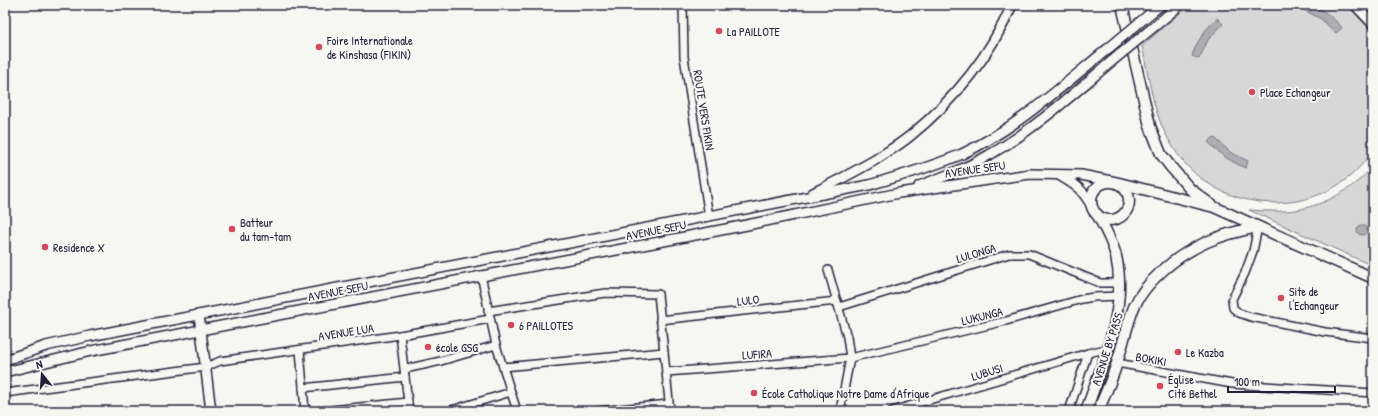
<svg xmlns="http://www.w3.org/2000/svg" width="1378" height="416" font-family="'Patrick Hand',sans-serif">
  <style>
    .green { fill: #d7d7d7; stroke: #7c7c89 }
    .water { fill: #adadb3; stroke: #757583 }
    .lines { fill: none; stroke-linecap: round; stroke-linejoin: round }
    .minor-casing { stroke: #22223b; stroke-width: 10 }
    .major-casing { stroke: #22223b; stroke-width: 12 }
    .highway-casing { stroke: #22223b; stroke-width: 13 }
    .minor { stroke: #f6f6f2; stroke-width: 7 }
    .major { stroke: #f6f6f2; stroke-width: 9 }
    .highway { stroke: #f6f6f2; stroke-width: 10 }
    .major-bridge-casing { stroke: #22223b; stroke-width: 12; stroke-linecap: butt }
    .major-bridge { stroke: #f6f6f2; stroke-width: 9 }
    .poi-dot { fill: #d1495b; stroke: #f6f6f2; stroke-width: 1.5 }
    .labels { text-anchor: middle; dominant-baseline: central; stroke-width: 4; stroke-linejoin: round; paint-order: stroke }
    .poi-label { font-size: 12px; fill: #22223b; stroke: #f6f6f2; text-anchor: start }
    .street-label { font-size: 12px; fill: #22223b; stroke: #f6f6f2 }
  </style>
  <rect width="100%" height="100%" fill="#f6f6f2"/>
  <filter id="ink" filterUnits="userSpaceOnUse"><feTurbulence type="fractalNoise" baseFrequency=".025" numOctaves="2"/><feDisplacementMap in="SourceGraphic" scale="8" xChannelSelector="R" yChannelSelector="G"/><feConvolveMatrix kernelMatrix="1 2 1 2 8 2 1 2 1" color-interpolation-filters="sRGB"/></filter>
  <g filter="url(#ink)">
    <!-- green -->
    <g class="green">
      <path d="M1189,5H1349L1373,28V151C1365,161 1358,170 1348,178C1308,210 1248,211 1206,182C1191,172 1179,158 1170,142C1153,115 1149,77 1142,46Z"/>
      <path d="M1373,166V266L1249,210C1265,211 1281,212 1296,210C1325,205 1354,189 1373,166Z"/>
    </g>
    <!-- water -->
    <g class="water">
      <path d="M1303,5C1319,5 1332,16 1342,28L1336,33L1321,19L1302,9Z"/>
      <path d="M1217,18L1223,24L1208,40L1199,59L1192,56C1197,41 1205,29 1217,18Z"/>
      <path d="M1214,137L1230,152L1248,161L1246,168C1231,162 1219,154 1208,142Z"/>
      <circle cx="1362" cy="230" r="5"/>
    </g>
    <g class="lines">
      <!-- minor casing -->
      <g class="minor-casing">
        <g id="minor">
          <polyline points="683,5 684,57 709,217"/>
          <polyline points="1258,227 1253,251 1245,273 1232,299 1233,308 1239,313 1251,317 1325,332 1373,338"/>
          <polyline points="828,270 847,337 850,358 840,411"/>
          <polyline points="481,275 496,345 517,411"/>
          <polyline points="839,307 1009,254 1029,254 1100,283 1119,283"/>
          <polyline points="488,311 605,293 658,294 670,411"/>
          <polyline points="660,320 837,301"/>
          <polyline points="400,335 409,411"/>
          <polyline points="300,350 305,411"/>
          <polyline points="1117,363 1232,384 1373,393"/>
          <polyline points="503,367 664,352"/>
          <polyline points="405,369 441,361 496,345"/>
          <polyline points="666,372 850,358 1006,321 1082,299 1094,297 1120,296"/>
          <polyline points="303,388 405,377"/>
          <polyline points="5,393 206,367 220,361 400,335 490,319"/>
          <polyline points="321,411 408,402"/>
          <polyline points="448,411 511,392"/>
          <polyline points="598,411 669,404"/>
          <polyline points="892,411 1088,353 1101,350 1107,350"/>
          <polyline points="1069,411 1088,353"/>
        </g>
      </g>
      <!-- major casing -->
      <g class="major-casing">
        <g id="major">
          <polyline points="1355,5 1373,24"/>
          <polyline points="1152,12 1161,5"/>
          <polyline points="1156,25 1180,5"/>
          <path d="M1059,175C1078,186 1082,189 1093,208"/>
          <path d="M919,186C943,177 967,168 989,155C1034,130 1073,94 1112,61"/>
          <path d="M813,193C834,183 854,172 875,160C887,152 899,145 910,136C953,101 990,56 1012,5"/>
          <polyline points="199,315 211,411"/>
          <path d="M5,360L46,346L90,336L869,185C900,176 932,167 962,154C1017,128 1063,85 1110,47"/>
          <polyline points="5,372 91,351 747,225 899,193 1030,174 1081,175 1116,182"/>
        </g>
      </g>
      <!-- highway casing -->
      <g class="highway-casing">
        <g id="highway">
          <polyline points="1122,5 1150,126 1161,154 1170,166 1190,189 1214,207 1373,278"/>
          <circle cx="1110" cy="201" r="19"/>
          <polyline points="1119,183 1210,206"/>
          <path d="M1086,411C1103,361 1128,309 1116,256C1112,240 1104,227 1097,214"/>
          <path d="M1098,411C1105,395 1112,379 1117,363C1123,344 1127,325 1134,307C1140,293 1151,281 1162,271C1191,245 1221,234 1258,227"/>
        </g>
      </g>
      <!-- minor -->
      <use href="#minor" class="minor"/>
      <!-- major -->
      <use href="#major" class="major"/>
      <!-- highway -->
      <use href="#highway" class="highway"/>
      <!-- major-bridge casing -->
      <g class="major-bridge-casing">
        <g id="major-bridge">
          <polyline points="1110,47 1152,12"/>
          <polyline points="1112,61 1156,25"/>
        </g>
      </g>
      <!-- major-bridge -->
      <use href="#major-bridge" class="major-bridge"/>
    </g>
  </g>
  <!-- markers -->
  <g class="poi-dot">
    <circle cx="719" cy="31" r="4"/>
    <circle cx="319" cy="47" r="4"/>
    <circle cx="1252" cy="92" r="4"/>
    <circle cx="232" cy="229" r="4"/>
    <circle cx="45" cy="247" r="4"/>
    <circle cx="1281" cy="298" r="4"/>
    <circle cx="511" cy="325" r="4"/>
    <circle cx="428" cy="347" r="4"/>
    <circle cx="1178" cy="352" r="4"/>
    <circle cx="1160" cy="386" r="4"/>
    <circle cx="754" cy="393" r="4"/>
  </g>
  <g class="labels">
    <!-- poi labels -->
    <g class="poi-label">
      <text x="727" y="31">La PAILLOTE</text>
      <text x="327" y="40">Foire Internationale<tspan x="327" dy="14">de Kinshasa (FIKIN)</tspan></text>
      <text x="1260" y="92">Place Echangeur</text>
      <text x="240" y="222">Batteur<tspan x="240" dy="14">du tam-tam</tspan></text>
      <text x="53" y="247">Residence X</text>
      <text x="1289" y="291">Site de<tspan x="1289" dy="14">l'Echangeur</tspan></text>
      <text x="519" y="325">6 PAILLOTES</text>
      <text x="436" y="347">école GSG</text>
      <text x="1186" y="352">Le Kazba</text>
      <text x="1168" y="379">Église<tspan x="1168" dy="14">Cité Bethel</tspan></text>
      <text x="762" y="393">École Catholique Notre Dame d'Afrique</text>
    </g>
    <!-- street labels -->
    <g class="street-label">
      <text transform="translate(704 110) rotate(81)">ROUTE VERS FIKIN</text>
      <text transform="translate(975 169) rotate(-8)">AVENUE SEFU</text>
      <text transform="translate(656 230) rotate(-11)">AVENUE SEFU</text>
      <text transform="translate(976 253) rotate(-17)">LULONGA</text>
      <text transform="translate(338 291) rotate(-11)">AVENUE SEFU</text>
      <text transform="translate(748 300) rotate(-6)">LULO</text>
      <text transform="translate(982 316) rotate(-14)">LUKUNGA</text>
      <text transform="translate(346 332) rotate(-9)">AVENUE LUA</text>
      <text transform="translate(1107 349) rotate(-72)">AVENUE BY PASS</text>
      <text transform="translate(757 354) rotate(-4)">LUFIRA</text>
      <text transform="translate(1151 359) rotate(10)">BOKIKI</text>
      <text transform="translate(987 372) rotate(-17)">LUBUSI</text>
    </g>
  </g>
  <!-- margin -->
  <rect width="1378" height="416" fill="none" stroke="#f6f6f2" stroke-width="20"/>
  <rect x="10" y="10" width="1358" height="396" fill="none" stroke="#22223b" stroke-width="1.5" filter="url(#ink)"/>
  <!-- north arrow -->
  <g transform="translate(42 374) rotate(343)" stroke="#f6f6f2" stroke-width="3" paint-order="stroke">
  <path d="M0-3L7 15L0 10L-7 15Z" fill="#22223b"/>
  <text y="-6" font-size="11" font-weight="bold" text-anchor="middle" fill="#22223b">N</text>
  </g>
  <!-- scale -->
  <path d="M1228 386v6h107v-6" fill="none" stroke="#22223b" stroke-width="2"/>
  <text x="1234" y="386" font-size="12" fill="#22223b" stroke="#f6f6f2" stroke-width="3" paint-order="stroke">100 m</text>
</svg>
